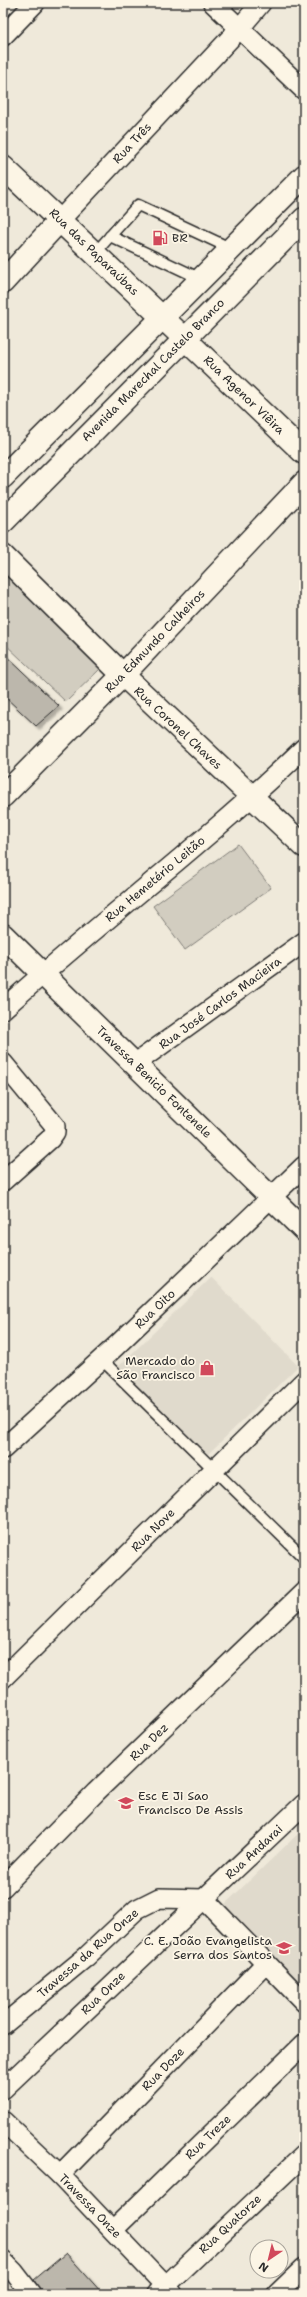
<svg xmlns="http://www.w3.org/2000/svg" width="307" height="2297" font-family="'Shantell Sans',sans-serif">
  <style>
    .built { fill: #e0dacc }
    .green { fill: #d2cdc0; stroke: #7e7c76 }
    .building { fill: #bcb7ac; stroke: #2b2b2b; filter: url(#shadow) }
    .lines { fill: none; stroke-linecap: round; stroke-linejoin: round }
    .service-casing { stroke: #2b2b2b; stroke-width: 13 }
    .minor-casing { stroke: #2b2b2b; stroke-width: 22 }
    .tertiary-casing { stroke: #2b2b2b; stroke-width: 25 }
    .secondary-casing { stroke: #2b2b2b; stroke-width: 25 }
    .primary-casing { stroke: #2b2b2b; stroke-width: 25 }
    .service { stroke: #fcf5e5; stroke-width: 10 }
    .minor { stroke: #fcf5e5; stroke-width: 19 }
    .tertiary { stroke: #fcf5e5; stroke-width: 22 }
    .secondary { stroke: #fcf5e5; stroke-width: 22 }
    .primary { stroke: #fcf5e5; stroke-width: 22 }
    .labels { text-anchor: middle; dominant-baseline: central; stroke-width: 3.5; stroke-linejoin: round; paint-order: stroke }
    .street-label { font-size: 12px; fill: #2b2b2b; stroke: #fcf5e5 }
    .poi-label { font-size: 12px; fill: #2b2b2b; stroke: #fcf5e5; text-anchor: start }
  </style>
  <defs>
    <filter id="shadow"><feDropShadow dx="3.5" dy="3.5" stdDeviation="1" flood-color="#0004"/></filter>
  </defs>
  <rect width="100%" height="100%" fill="#efe9da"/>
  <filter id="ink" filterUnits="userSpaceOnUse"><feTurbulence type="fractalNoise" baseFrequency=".025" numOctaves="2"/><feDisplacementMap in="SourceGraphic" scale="8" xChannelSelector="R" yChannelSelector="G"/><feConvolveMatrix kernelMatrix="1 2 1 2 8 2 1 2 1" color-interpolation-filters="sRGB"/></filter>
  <g filter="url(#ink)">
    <!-- built -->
    <g class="built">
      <polygon points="211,1277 298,1366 203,1459 115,1370"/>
      <polygon points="304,1828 304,1990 223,1906"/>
    </g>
    <!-- green -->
    <g class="green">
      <polygon points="3,572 101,668 66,702 3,642"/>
      <polygon points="238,844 271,888 185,950 153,906"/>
    </g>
    <!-- building -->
    <g class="building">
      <polygon points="3,653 59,706 36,726 3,695"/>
      <polygon points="66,2253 103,2294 42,2294 34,2280"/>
    </g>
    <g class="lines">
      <!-- service casing -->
      <g class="service-casing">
        <g id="service">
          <polyline points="110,236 201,279"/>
          <polyline points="95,253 138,205 232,249"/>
          <polyline points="101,1359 304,1558"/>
        </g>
      </g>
      <!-- minor casing -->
      <g class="minor-casing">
        <g id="minor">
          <polyline points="213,3 304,90"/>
          <polyline points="3,36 35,3"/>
          <polyline points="60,220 239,29 261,3"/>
          <path d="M3,1009C102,920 209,840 304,748"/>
          <polyline points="3,1063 55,1126 55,1132 50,1139 3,1181"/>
          <polyline points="136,1063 304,942"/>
          <polyline points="3,1449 116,1346 304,1166"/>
          <polyline points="3,1678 304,1381"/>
          <polyline points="3,1887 96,1792 304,1592"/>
          <polyline points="204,1899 304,2002"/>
          <polyline points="3,2025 86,1957 137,1909 159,1898 204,1899"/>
          <polyline points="3,2089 304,1804"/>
          <polyline points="3,2121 60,2175 173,2294"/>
          <polyline points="60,2175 266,1963"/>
          <polyline points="113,2230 304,2044"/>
          <polyline points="3,2261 14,2272 31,2294"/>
          <polyline points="157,2294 304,2155"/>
          <polyline points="277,2294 304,2268"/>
        </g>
      </g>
      <!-- tertiary casing -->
      <g class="tertiary-casing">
        <g id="tertiary">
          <polyline points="3,282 60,220"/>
          <polyline points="184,338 304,453"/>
          <polyline points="3,556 123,675 304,846"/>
          <polyline points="3,796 123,675 304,483"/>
          <polyline points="3,935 304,1230"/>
        </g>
      </g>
      <!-- secondary casing -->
      <g class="secondary-casing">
        <polyline id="secondary" points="3,167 184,338"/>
      </g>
      <!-- primary casing -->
      <g class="primary-casing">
        <g id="primary">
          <polyline points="3,477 304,176"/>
          <polyline points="3,522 304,219"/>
        </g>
      </g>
      <!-- service -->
      <use href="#service" class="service"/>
      <!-- minor -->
      <use href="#minor" class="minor"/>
      <!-- tertiary -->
      <use href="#tertiary" class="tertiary"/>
      <!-- secondary -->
      <use href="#secondary" class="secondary"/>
      <!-- primary -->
      <use href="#primary" class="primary"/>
    </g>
  </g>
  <!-- icons -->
  <defs>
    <g id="fuel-bare" transform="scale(1.2)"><path d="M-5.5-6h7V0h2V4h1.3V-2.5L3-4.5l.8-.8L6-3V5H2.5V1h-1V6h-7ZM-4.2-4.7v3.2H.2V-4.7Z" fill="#d1495b" stroke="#fcf5e5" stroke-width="2.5" paint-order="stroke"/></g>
    <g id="shop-bare" transform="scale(1.2)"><path d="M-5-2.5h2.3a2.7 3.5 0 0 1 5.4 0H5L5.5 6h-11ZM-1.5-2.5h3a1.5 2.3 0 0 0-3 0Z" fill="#d1495b" stroke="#fcf5e5" stroke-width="2.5" paint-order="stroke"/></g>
    <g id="school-bare" transform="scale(1.2)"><path d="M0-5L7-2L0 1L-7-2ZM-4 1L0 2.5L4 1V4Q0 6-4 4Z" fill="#d1495b" stroke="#fcf5e5" stroke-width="2.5" paint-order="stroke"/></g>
  </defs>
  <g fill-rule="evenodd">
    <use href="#fuel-bare" x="160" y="238"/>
    <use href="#shop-bare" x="207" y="1368"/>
    <use href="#school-bare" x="126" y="1803"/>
    <use href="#school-bare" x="284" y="1948"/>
  </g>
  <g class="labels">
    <!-- street labels -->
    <g class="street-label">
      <text transform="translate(132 143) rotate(-47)">Rua Três</text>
      <text transform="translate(94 252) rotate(44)">Rua das Paparaúbas</text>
      <text transform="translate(153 370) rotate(-45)">Avenida Marechal Castelo Branco</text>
      <text transform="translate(244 395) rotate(44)">Rua Agenor Viêira</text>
      <text transform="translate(155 641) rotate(-46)">Rua Edmundo Calheiros</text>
      <text transform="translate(178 728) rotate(43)">Rua Coronel Chaves</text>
      <text transform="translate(155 879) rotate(-40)">Rua Hemetério Leitão</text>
      <text transform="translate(220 1003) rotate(-36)">Rua José Carlos Macieira</text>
      <text transform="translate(154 1082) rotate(44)">Travessa Benicio Fontenele</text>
      <text transform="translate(155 1309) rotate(-44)">Rua Oito</text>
      <text transform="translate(153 1530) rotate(-45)">Rua Nove</text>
      <text transform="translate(149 1742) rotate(-44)">Rua Dez</text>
      <text transform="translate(254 1852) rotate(-43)">Rua Andarai</text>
      <text transform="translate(88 1953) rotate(-41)">Travessa da Rua Onze</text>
      <text transform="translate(103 1993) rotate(-44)">Rua Onze</text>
      <text transform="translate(163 2069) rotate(-46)">Rua Doze</text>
      <text transform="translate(208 2137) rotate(-44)">Rua Treze</text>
      <text transform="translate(90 2206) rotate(46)">Travessa Onze</text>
      <text transform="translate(230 2224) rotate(-43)">Rua Quatorze</text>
    </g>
    <!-- poi labels -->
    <g class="poi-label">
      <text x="172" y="238">BR</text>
      <text x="195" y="1361" text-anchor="end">Mercado do<tspan x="195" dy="14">São Francisco</tspan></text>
      <text x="138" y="1796">Esc E Ji Sao<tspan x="138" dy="14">Francisco De Assis</tspan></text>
      <text x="272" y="1941" text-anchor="end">C. E. João Evangelista<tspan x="272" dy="14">Serra dos Santos</tspan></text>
    </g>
  </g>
  <!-- margin -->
  <rect width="307" height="2297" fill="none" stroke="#fcf5e5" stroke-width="16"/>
  <rect x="8" y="8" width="291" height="2281" fill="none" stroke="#2b2b2b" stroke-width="1.5" filter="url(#ink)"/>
  <!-- north arrow -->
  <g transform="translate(269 2259) rotate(215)"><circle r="19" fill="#fcf5e5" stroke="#a8a49b"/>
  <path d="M0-3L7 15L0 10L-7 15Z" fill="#d1495b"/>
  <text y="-6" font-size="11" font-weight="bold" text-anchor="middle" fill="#2b2b2b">N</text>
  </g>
</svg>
